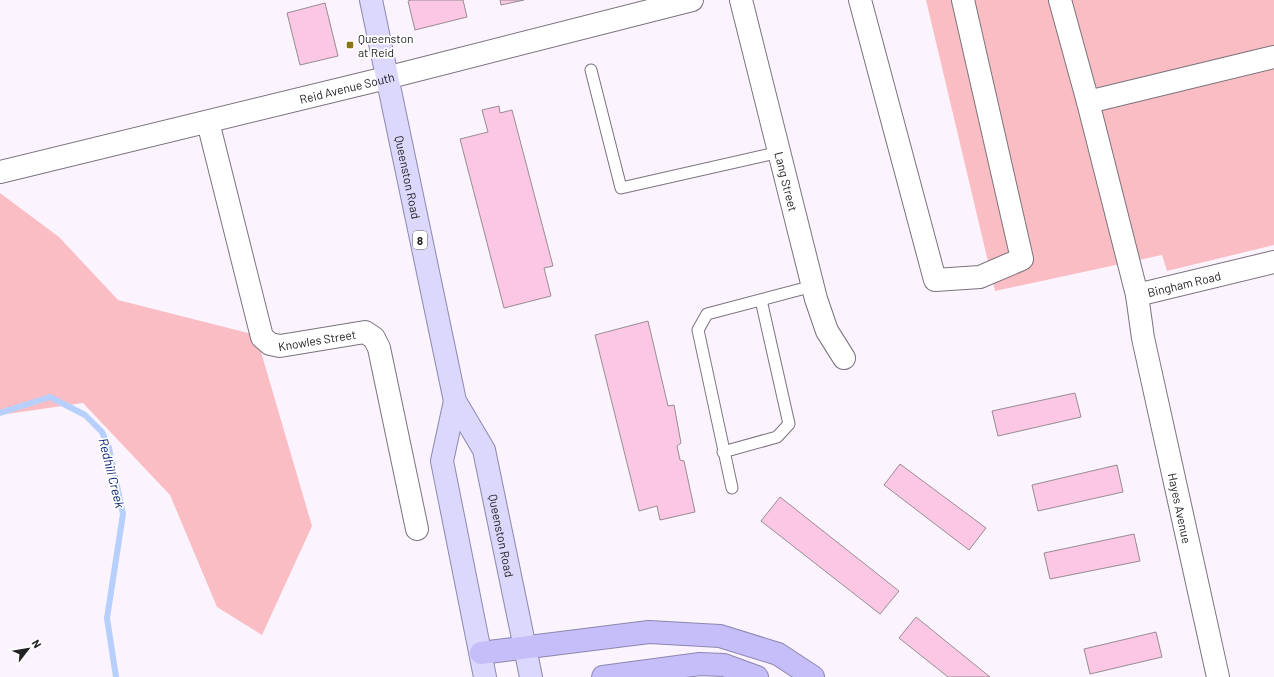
<svg xmlns="http://www.w3.org/2000/svg" width="1274" height="677" font-family="Barlow,sans-serif">
  <style>
    .green { fill: #fabdc3 }
    .lines { fill: none; stroke-linecap: round; stroke-linejoin: round }
    .stream { stroke: #b6cffd; stroke-width: 6 }
    .building { fill: #fcc7e4; stroke: #978c91 }
    .lane-casing { stroke: #7a737c; stroke-width: 13 }
    .street-casing { stroke: #7a737c; stroke-width: 24 }
    .primary-casing { stroke: #8c87ae; stroke-width: 24 }
    .highway-casing { stroke: #8c87ae; stroke-width: 24 }
    .lane { stroke: #fff; stroke-width: 11 }
    .street { stroke: #fff; stroke-width: 22 }
    .primary { stroke: #dcd8fb; stroke-width: 22 }
    .highway { stroke: #c5bef8; stroke-width: 22 }
    .poi-dot { fill: #8c7518; stroke: #fff; stroke-width: 1.5 }
    .labels { text-anchor: middle; dominant-baseline: central; stroke-width: 3.5; stroke-linejoin: round; paint-order: stroke }
    .shield { fill: #fff; stroke: #656466; stroke-width: 1 }
    .shield-label { font-size: 11px; font-weight: bold; fill: #232124 }
    .poi-label { font-size: 12px; fill: #232124; stroke: #fff; text-anchor: start }
    .street-label { font-size: 12px; fill: #232124; stroke: #fff }
    .water-label { font-size: 13px; font-style: italic; fill: #001c6f; stroke: #fff }
  </style>
  <rect width="100%" height="100%" fill="#fbf4fe"/>
  <!-- green -->
  <g class="green">
    <polygon points="926,0 1274,0 1274,245 1167,271 1162,255 995,291"/>
    <polygon points="0,193 59,237 118,300 256,335 312,526 262,635 217,607 170,495 83,403 0,415"/>
  </g>
  <g class="lines">
    <!-- stream -->
    <polyline class="stream" points="0,413 50,397 85,415 102,432 109,448 123,514 107,618 116,677"/>
  </g>
  <!-- building -->
  <g class="building">
    <polygon points="411,0 463,0 467,17 415,30 408,1"/>
    <polygon points="500,0 524,0 501,5"/>
    <polygon points="325,3 338,56 300,65 287,13"/>
    <polygon points="499,106 500,113 512,110 553,266 544,268 551,296 504,308 460,139 488,132 482,110"/>
    <polygon points="648,321 668,406 674,405 681,443 677,446 680,460 684,461 695,512 660,520 657,506 639,511 595,335"/>
    <polygon points="1075,393 1081,417 998,436 992,411"/>
    <polygon points="900,464 986,528 969,550 884,485"/>
    <polygon points="1117,465 1123,492 1038,511 1032,485"/>
    <polygon points="780,497 899,591 880,614 761,521"/>
    <polygon points="1134,534 1140,561 1050,579 1044,553"/>
    <polygon points="916,617 990,677 948,677 899,638"/>
    <polygon points="1156,632 1162,657 1090,674 1084,649"/>
  </g>
  <g class="lines">
    <!-- lane casing -->
    <g class="lane-casing">
      <g id="lane">
        <polyline points="591,70 621,188 780,152"/>
        <polyline points="723,452 777,437 789,424 761,300"/>
        <polyline points="732,488 698,330 707,314 813,286"/>
      </g>
    </g>
    <!-- street casing -->
    <g class="street-casing">
      <g id="street">
        <path id="s1" d="M741,0L816,299L827,331L844,358"/>
        <polyline points="860,0 935,280 980,277 1022,259 963,0"/>
        <polyline points="1060,0 1088,102"/>
        <path id="s2" d="M208,122L262,337L270,344L280,346L365,332L374,338L379,348L417,529"/>
        <path id="s3" d="M0,172L386,78L692,0"/>
        <polyline points="1137,295 1088,102 1274,57"/>
        <path id="s4" d="M1218,677L1143,338L1137,295L1274,262"/>
      </g>
    </g>
    <!-- primary casing -->
    <g class="primary-casing">
      <g id="primary">
        <path id="s5" d="M371,0L455,401L484,450L531,677"/>
        <polyline points="455,401 442,461 485,677"/>
      </g>
    </g>
    <!-- highway casing -->
    <g class="highway-casing">
      <g id="highway">
        <polyline points="481,653 649,632 720,636 778,654 813,677"/>
        <polyline points="603,677 700,664 724,665 757,677"/>
      </g>
    </g>
    <!-- lane -->
    <use href="#lane" class="lane"/>
    <!-- street -->
    <use href="#street" class="street"/>
    <!-- primary -->
    <use href="#primary" class="primary"/>
    <!-- highway -->
    <use href="#highway" class="highway"/>
  </g>
  <!-- markers -->
  <rect class="poi-dot" x="346" y="41" width="8" height="8" rx="2"/>
  <g class="labels">
    <!-- shield labels -->
    <rect class="shield" x="413" y="231" width="14" height="18" rx="3"/>
    <g class="shield-label">
      <text x="420" y="240">8</text>
    </g>
    <!-- poi labels -->
    <g class="poi-label">
      <text x="358" y="38">Queenston<tspan x="358" dy="14">at Reid</tspan></text>
    </g>
    <!-- street labels -->
    <g class="street-label">
      <text stroke="none"><textPath href="#s3" startOffset="357">Reid Avenue South</textPath></text>
      <text stroke="none"><textPath href="#s5" startOffset="181">Queenston Road</textPath></text>
      <text stroke="none"><textPath href="#s1" startOffset="187">Lang Street</textPath></text>
      <text stroke="none"><textPath href="#s4" startOffset="439">Bingham Road</textPath></text>
      <text stroke="none"><textPath href="#s2" startOffset="280">Knowles Street</textPath></text>
      <text transform="translate(1180 508) rotate(78)">Hayes Avenue</text>
      <text stroke="none"><textPath href="#s5" startOffset="554">Queenston Road</textPath></text>
    </g>
    <!-- water labels -->
    <g class="water-label">
      <text transform="translate(112 473) rotate(76)">Redhill Creek</text>
    </g>
  </g>
  <!-- north arrow -->
  <g transform="translate(28 649) rotate(59)" stroke="#ffffff" stroke-width="3" paint-order="stroke">
  <path d="M0-3L7 15L0 10L-7 15Z" fill="#232124"/>
  <text y="-6" font-size="11" font-weight="bold" text-anchor="middle" fill="#232124">N</text>
  </g>
</svg>
